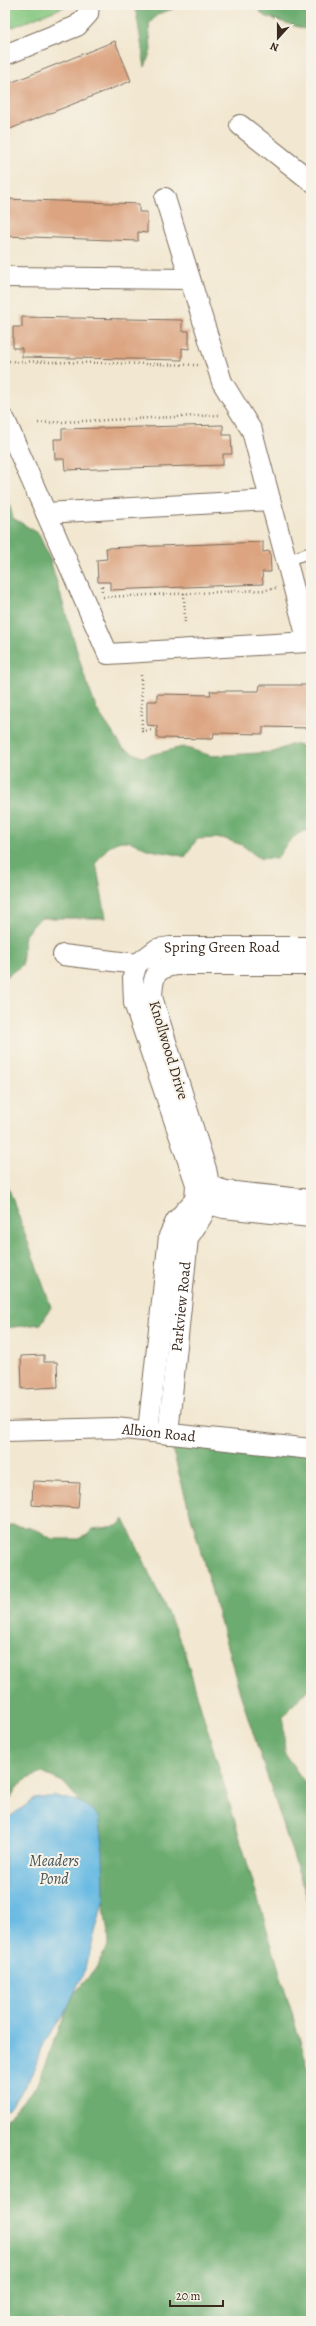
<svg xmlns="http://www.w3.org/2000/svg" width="316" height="2326" font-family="Alegreya,serif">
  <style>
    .green { fill: #86c881; stroke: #607950 }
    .forest { fill: #6cac6f; stroke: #546b46 }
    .water { fill: #67bae3; stroke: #517280 }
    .building { fill: #dca481 }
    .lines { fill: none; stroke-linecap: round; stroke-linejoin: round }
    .lane-casing { stroke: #7b6c5c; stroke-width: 12 }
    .street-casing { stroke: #7b6c5c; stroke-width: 22 }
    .path { stroke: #7b6c5c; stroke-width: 2.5; stroke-dasharray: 1 3; stroke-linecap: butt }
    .lane { stroke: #fff; stroke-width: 10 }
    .street { stroke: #fff; stroke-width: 20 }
    .labels { text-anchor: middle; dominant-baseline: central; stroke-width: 4; stroke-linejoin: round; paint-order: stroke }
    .street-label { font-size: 15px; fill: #3b2a1e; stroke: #f7f3e8 }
    .water-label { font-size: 16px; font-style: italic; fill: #485559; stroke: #f7f3e8 }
  </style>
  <rect width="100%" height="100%" fill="#f7f3e8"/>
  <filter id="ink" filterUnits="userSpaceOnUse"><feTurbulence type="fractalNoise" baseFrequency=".025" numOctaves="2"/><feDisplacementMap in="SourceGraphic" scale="8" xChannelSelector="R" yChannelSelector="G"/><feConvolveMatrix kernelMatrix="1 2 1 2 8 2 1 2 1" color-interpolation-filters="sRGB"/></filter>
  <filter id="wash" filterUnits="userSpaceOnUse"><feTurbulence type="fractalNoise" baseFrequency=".012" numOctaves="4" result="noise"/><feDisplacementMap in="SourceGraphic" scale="16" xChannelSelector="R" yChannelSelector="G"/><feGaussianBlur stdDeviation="0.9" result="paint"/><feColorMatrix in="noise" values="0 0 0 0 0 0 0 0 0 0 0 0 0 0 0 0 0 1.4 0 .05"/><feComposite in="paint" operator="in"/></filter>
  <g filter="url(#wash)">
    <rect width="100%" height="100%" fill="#f2e7d0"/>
    <!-- green -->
    <polygon class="green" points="5,5 69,5 5,30"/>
    <!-- forest -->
    <g class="forest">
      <polygon points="135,5 177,5 173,9 158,14 149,24 151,50 145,67"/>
      <polygon points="255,5 311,5 311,31 264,16"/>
      <path d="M5,488L13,518L38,533L50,559L84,675L97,710L123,748L142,757L183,747L212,756L274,752L292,744L311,748V830C295,831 285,845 277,859L259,858L242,845L222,838L197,839L185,857C174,853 163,853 151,850C144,849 138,844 131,842C114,837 104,851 96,863L106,918H40L25,935L22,965L5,978Z"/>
      <polygon points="5,1178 51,1307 41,1324 5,1328"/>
      <polygon points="168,1434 311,1447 311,1686 289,1709 283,1717 285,1754 305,1783 311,1788 311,1910 240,1693"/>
      <path d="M124,1519L182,1644L311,2077V2321H5V2121L36,2086L73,1995L98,1966L109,1941L90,1813L63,1782L42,1773C17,1782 16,1787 5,1810V1530L12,1525L36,1529L52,1539H78L87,1535L93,1529L117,1526Z"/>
    </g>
    <!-- water -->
    <polygon class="water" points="55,1796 78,1801 91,1809 98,1817 103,1852 104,1898 86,1967 65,2013 41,2048 33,2074 10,2108 5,2111 5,1820 35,1799"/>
    <g id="blocks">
      <!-- building -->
      <g class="building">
        <polygon points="115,41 131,81 5,131 5,85"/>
        <polygon points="5,199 139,204 139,212 147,212 147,233 138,232 138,241 5,236"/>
        <polygon points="22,317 182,320 182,331 189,331 189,349 182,348 182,360 22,357 22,348 13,348 13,327 22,327"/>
        <polygon points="223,425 223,435 231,435 232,454 223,454 223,465 65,470 64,459 55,459 54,439 62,439 62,429"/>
        <polygon points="263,542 263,552 270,551 271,572 262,572 263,584 110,590 110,582 98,582 97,560 107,559 106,548"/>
        <polygon points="260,685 311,685 311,728 263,727 263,734 214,733 213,739 157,738 157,726 147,725 147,701 157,701 157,694 211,695 210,691 259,691"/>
        <polygon points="44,1355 44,1362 57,1362 58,1387 22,1389 21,1356"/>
        <polygon points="33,1481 80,1483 78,1508 32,1505"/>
      </g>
    </g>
  </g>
  <g filter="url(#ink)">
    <use href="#blocks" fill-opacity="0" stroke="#7b6c5c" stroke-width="1"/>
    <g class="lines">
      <!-- lane casing -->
      <g class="lane-casing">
        <polyline id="lane" points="286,561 311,552"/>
      </g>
      <!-- street casing -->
      <g class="street-casing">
        <g id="street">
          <polyline points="5,55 77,26 88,14 89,5"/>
          <polyline points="240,125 311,181"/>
          <polyline points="5,277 190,279"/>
          <polyline points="5,420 108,654 308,642 252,431 222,382 165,198"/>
          <polyline points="46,513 270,500"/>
          <polyline points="63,955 137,964"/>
          <polyline points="137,964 133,977 134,1003 196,1184 195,1200"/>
          <path id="s1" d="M137,964L157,949L170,947H311"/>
          <polyline points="198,1185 210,1186 226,1191 311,1200"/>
          <polyline points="195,1200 224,1208 311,1217"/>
          <path id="s2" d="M5,1431L115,1428L311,1449"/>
          <polyline points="148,1431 169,1236 176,1221 195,1200"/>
          <path id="s3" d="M168,1434L188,1238C206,1210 214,1204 206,1169L152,997C153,977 154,968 176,965H311"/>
        </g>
      </g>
      <!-- path -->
      <g class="path">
        <polyline points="5,361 198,365"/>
        <polyline points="38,423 221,415"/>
        <polyline points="102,586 102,593"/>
        <polyline points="184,593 185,625"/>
        <polyline points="103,597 266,590 276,588"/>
        <polyline points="141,675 142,731 151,730"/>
      </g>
      <!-- lane -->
      <use href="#lane" class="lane"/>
      <!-- street -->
      <use href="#street" class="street"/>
    </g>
  </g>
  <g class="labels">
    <!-- street labels -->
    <g class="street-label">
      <text stroke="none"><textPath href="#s1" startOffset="90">Spring Green Road</textPath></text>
      <text transform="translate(169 1050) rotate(73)">Knollwood Drive</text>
      <text stroke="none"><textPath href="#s3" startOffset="128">Parkview Road</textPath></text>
      <text stroke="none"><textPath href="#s2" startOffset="154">Albion Road</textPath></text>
    </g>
    <!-- water labels -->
    <g class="water-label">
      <text x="54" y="1861">Meaders<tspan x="54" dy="18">Pond</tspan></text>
    </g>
  </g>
  <!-- margin -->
  <rect width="316" height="2326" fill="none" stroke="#f7f3e8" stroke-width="20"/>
  <!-- north arrow -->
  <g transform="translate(278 38) rotate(201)" stroke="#f7f3e8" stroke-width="3" paint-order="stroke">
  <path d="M0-3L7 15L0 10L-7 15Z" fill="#3b2a1e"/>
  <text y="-6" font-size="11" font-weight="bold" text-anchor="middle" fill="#3b2a1e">N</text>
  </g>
  <!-- scale -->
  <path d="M170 2300v6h53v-6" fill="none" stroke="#3b2a1e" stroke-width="2"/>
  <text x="176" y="2300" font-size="12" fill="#3b2a1e" stroke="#f7f3e8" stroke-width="3" paint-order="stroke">20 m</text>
</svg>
